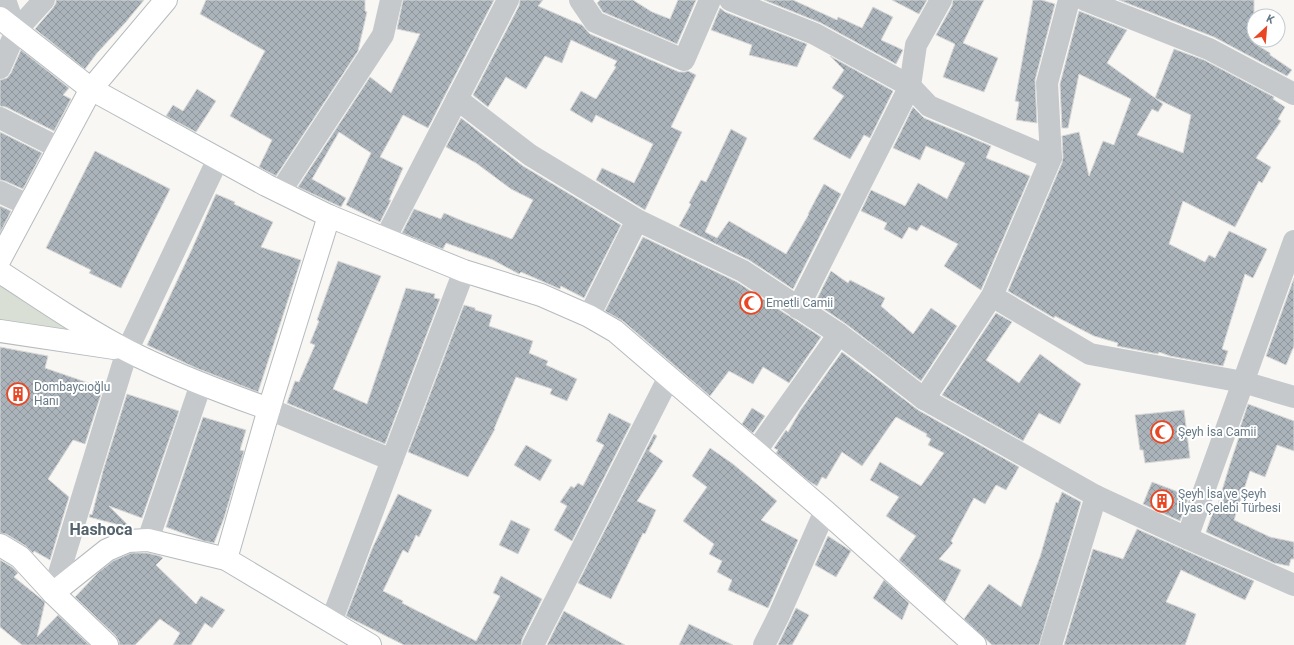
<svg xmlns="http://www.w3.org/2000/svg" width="1294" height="645" font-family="Roboto,sans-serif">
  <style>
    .park { fill: #d9dfd5 }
    .building { fill: url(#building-cross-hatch); stroke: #d9d9d7; fill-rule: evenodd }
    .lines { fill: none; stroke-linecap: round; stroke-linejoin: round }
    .secondary-casing { stroke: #b5bbbf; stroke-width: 24 }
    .street { stroke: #c5c9cc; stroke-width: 22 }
    .secondary { stroke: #fff; stroke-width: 22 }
    .labels { text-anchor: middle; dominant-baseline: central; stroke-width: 4; stroke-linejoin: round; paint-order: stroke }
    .poi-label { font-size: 12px; fill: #657986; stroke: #fff; text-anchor: start }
    .district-label { font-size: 16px; font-weight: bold; fill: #54626b; stroke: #fff }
  </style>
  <defs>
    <pattern id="building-cross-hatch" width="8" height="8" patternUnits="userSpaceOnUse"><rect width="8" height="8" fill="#abb4ba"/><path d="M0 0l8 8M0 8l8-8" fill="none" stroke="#8f979d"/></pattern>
  </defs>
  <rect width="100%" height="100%" fill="#f8f7f4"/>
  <!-- park -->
  <polygon class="park" points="0,284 84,332 0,326"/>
  <!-- building -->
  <g class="building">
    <polygon points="56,0 144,0 125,23 97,53 85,69 35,29 53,8 56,3"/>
    <polygon points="206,0 365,0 365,11 367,12 358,51 276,176 259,167 272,140 230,116 265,51 200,14"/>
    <polygon points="403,0 494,0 428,128 403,115 380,157 403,168 389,200 391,200 380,222 346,205 371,153 339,132 312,179 346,198 341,207 298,187 370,77 391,93 420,34 397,29"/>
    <polygon points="520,0 543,0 538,6 582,25 590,34 679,72 685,72 688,71 696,75 671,127 682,132 645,210 596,180 602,168 634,183 653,144 596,115 592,123 570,110 581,91 596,99 616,67 614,66 617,61 571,40 562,63 545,56 526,89 506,77 488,107 473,95 519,6"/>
    <polygon points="600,0 633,0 652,12 670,19 678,0 696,0 677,44 603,12 597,3"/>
    <polygon points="764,0 793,0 837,20 838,17 862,28 873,7 893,17 881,40 903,50 896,64 821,23"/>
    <polygon points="892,0 927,0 919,14"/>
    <polygon points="953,0 984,0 963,43 998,58 984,92 943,77 955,44 936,35 952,6"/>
    <polygon points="1033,0 1042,0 1055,4 1035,80 1037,123 1016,120 1019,102 1015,101"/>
    <polygon points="1119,0 1254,0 1254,43 1270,53 1270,55 1292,70 1287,76 1214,37"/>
    <polygon points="720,8 725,12 807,44 797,67 749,55 752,45 711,30"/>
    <path d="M1079,11L1127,30L1107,63L1155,98L1174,49L1204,60L1274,97L1273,99L1285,107L1278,119L1281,121L1256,158L1271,167L1262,183L1259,181L1235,227L1183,201L1169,244L1205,262L1209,255L1215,258L1229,231L1267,249L1253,278L1245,274L1222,349L1228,351L1223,366L1170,356L1159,352L1158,354L1117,346L1118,343L1094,336L1055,316L1054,318L1008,291L1062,163L1063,157L1062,136L1079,132L1089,176L1103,141L1114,145L1131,99L1079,74L1068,128H1062L1060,84ZM1155,98L1191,115L1183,153L1137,135L1152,109L1158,112L1163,104Z"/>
    <polygon points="21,50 69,88 63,95 71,99 54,131 6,107 0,106 0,80 7,78 11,73"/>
    <polygon points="830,56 893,91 870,138 864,135 850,159 813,139 844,96 832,88 844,70"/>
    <polygon points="197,89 216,101 196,132 166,116 173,105 183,111"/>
    <polygon points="913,107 924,118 991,146 986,158 1030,176 981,290 944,266 958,244 921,225 917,231 909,227 902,239 884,229 887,223 861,211 871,190 905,206 918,183 947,199 965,163 926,146 920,160 893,148"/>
    <polygon points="461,118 523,166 621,225 584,298 561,286 560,289 521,272 519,274 493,260 446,243 443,249 402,233 414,209 441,219 444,213 465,222 512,239 533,200 511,189 476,163 446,147"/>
    <polygon points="731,129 747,138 705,232 717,238 729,221 786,254 809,214 808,214 824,184 841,194 793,289 749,260 679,226 691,204 689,203 701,180 706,182"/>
    <polygon points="0,132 42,153 23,189 5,181 0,180"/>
    <polygon points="95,151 170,189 121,288 89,273 91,270 46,248"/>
    <polygon points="216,194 235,202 234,204 273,222 261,247 301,260 258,392 196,368 147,345 192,249"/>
    <polygon points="0,206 11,211 0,233"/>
    <polygon points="643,237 737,282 821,337 789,383 763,367 753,384 729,371 710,396 623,321 605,311"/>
    <polygon points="338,261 381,276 333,389 367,404 406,288 435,294 434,298 440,299 385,444 287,403 295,381 299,382 315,345 310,343 319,321 317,320"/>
    <polygon points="831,271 848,283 850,280 885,298 881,306 913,334 931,308 957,326 921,381 846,324 815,303"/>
    <polygon points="1294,278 1294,346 1286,365 1266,356"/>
    <polygon points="464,305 475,308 475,310 492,315 489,326 533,341 529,353 548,361 546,365 577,379 567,401 550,394 552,389 516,377 494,429 495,429 468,477 408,452"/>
    <polygon points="996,313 1012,322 986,360 1019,383 1040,354 1081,384 1060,424 1039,413 1023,441 942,395"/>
    <polygon points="0,347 48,356 45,368 103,388 85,444 73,440 48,479 69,497 50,560 34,551 33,553 26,546 6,534 0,533"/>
    <polygon points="842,352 918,410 1019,467 1006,490 996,485 985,504 974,498 951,541 953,543 939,559 961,570 945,602 899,560 916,536 886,516 899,497 870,480 880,462 921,486 944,453 928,445 931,439 926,436 927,434 896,417 862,466 842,452 826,479 822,477 817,486 810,482 776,453 778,450 774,448 786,430 788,432 800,411"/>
    <polygon points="127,394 179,411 142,518 109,506 131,528 89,517 90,514 92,515 103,471"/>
    <polygon points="1248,404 1294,421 1294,451 1277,445 1265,477 1250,471 1234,520 1270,537 1294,542 1294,559 1291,559 1289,566 1274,563 1206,532 1216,503 1218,504 1230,464 1241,431 1239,431"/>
    <polygon points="752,408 765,416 753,433 742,424"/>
    <polygon points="1184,410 1190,458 1145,463 1143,450 1140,450 1135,415"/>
    <polygon points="609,413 631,424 572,541 554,530 567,506 560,502 571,486 574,488 578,483 583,486 604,445 596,441"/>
    <polygon points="203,417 246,430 240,450 244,451 224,518 214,543 204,541 166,527"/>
    <polygon points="654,434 657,436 649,451 663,461 637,501 656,510 645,534 643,533 611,599 578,583"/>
    <polygon points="526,445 552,460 540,481 514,465"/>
    <polygon points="710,448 733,464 777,501 761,520 798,540 768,608 728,590 732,580 717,572 722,561 709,554 714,544 683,521 707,487 692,476"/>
    <polygon points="1152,482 1189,496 1180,521 1143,504"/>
    <polygon points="1062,492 1081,502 1039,645 992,645 964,619 989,584 1021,607 1040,557 1056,502 1058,503"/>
    <polygon points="398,494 432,510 419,537 416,535 408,553 403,550 383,591 403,601 402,603 476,641 500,596 493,593 501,576 542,599 522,639 521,645 404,645 346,616 372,549"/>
    <polygon points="511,520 530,529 518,554 499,545"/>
    <polygon points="1137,529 1254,581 1245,600 1181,570 1166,602 1196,614 1185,645 1064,645 1093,549 1123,559"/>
    <polygon points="828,536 851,551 836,577 815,565"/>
    <polygon points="131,553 147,553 160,556 163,558 156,565 196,604 201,596 225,610 212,628 205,623 191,645 173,645 180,633 160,619 135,645 119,645 119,641 116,636 75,597 99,572 113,561"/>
    <polygon points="0,560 12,567 18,573 14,577 45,602 37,637 58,615 89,645 22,645 0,627"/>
    <polygon points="884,580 909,603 902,620 873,598"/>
    <polygon points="796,608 809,615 792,645 778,645"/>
    <polygon points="564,611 625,645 547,645"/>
    <polygon points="689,624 733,645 679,645"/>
  </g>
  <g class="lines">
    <!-- secondary casing -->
    <g class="secondary-casing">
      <g id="secondary">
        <polyline points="0,18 91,89 266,185 329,216 385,239 464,271 541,295 589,316 615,331 825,511 975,645"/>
        <polyline points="0,259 91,89 166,0"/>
        <path d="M0,272C42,299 83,328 128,351C173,374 221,392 269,409"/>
        <polyline points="0,331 114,348"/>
        <polyline points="0,545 20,557 53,593 107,550 128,541 148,540 226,559 370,645"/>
        <polyline points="226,559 269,409 329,216"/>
        <polyline points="53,593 107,645"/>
      </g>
    </g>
    <!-- street -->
    <g class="street">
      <polyline points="5,0 16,31"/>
      <polyline points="580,0 595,22 684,60 710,0"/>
      <polyline points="730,0 815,34 910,86 929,106 1051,158"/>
      <polyline points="1085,0 1209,49 1294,94"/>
      <polyline points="0,68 16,31 44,0"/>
      <polyline points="457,99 530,155 637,220 743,271 839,334 870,357 924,399 1096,496 1187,538 1294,585"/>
      <polyline points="0,118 59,148"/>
      <polyline points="0,192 28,205"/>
      <polyline points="280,192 383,35 391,0"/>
      <polyline points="385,239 508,0"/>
      <polyline points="992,296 1090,354 1243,382 1294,397"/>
      <polyline points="798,308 910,86 916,45 941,0"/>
      <polyline points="589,316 637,220"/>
      <polyline points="924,399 992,296 1051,158 1047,83 1069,0"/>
      <polyline points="269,409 392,460 464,271"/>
      <polyline points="756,451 839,334"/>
      <polyline points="1187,538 1294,241"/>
      <polyline points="148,540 201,384"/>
      <polyline points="53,593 127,351 218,159"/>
      <polyline points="331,622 392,460"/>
      <polyline points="533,645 669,377"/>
      <polyline points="764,645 779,615 825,511"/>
      <polyline points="1051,645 1096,496"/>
    </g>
    <!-- secondary -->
    <use href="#secondary" class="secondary"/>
  </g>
  <!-- icons -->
  <defs>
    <g id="mosque-ring" transform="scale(1.15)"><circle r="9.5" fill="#fff" stroke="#e94723" stroke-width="1.5"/><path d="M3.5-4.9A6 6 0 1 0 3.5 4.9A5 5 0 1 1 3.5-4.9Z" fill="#e94723"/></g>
    <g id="building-ring" transform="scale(1.15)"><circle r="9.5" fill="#fff" stroke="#e94723" stroke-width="1.5"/><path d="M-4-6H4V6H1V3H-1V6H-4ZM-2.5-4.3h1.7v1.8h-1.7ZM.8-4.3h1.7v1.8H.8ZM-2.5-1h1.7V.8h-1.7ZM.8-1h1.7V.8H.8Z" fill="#e94723"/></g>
  </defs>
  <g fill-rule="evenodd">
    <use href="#mosque-ring" x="751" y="303"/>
    <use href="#building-ring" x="18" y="394"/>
    <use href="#mosque-ring" x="1162" y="432"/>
    <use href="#building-ring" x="1162" y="501"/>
  </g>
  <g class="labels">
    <!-- poi labels -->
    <g class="poi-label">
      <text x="766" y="303">Emetli Camii</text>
      <text x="34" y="387">Dombaycıoğlu<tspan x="34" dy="14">Hanı</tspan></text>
      <text x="1178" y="432">Şeyh İsa Camii</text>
      <text x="1178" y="494">Şeyh İsa ve Şeyh<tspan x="1178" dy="14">İlyas Çelebi Türbesi</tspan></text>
    </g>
    <!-- district labels -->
    <g class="district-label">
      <text x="101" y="529">Hashoca</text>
    </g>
  </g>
  <!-- north arrow -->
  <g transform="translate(1266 28) rotate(26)"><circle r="19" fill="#ffffff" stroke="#c1c9cf"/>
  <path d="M0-3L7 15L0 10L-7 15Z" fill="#e94723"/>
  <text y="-6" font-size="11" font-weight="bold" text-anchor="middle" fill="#657986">K</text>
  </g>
</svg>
